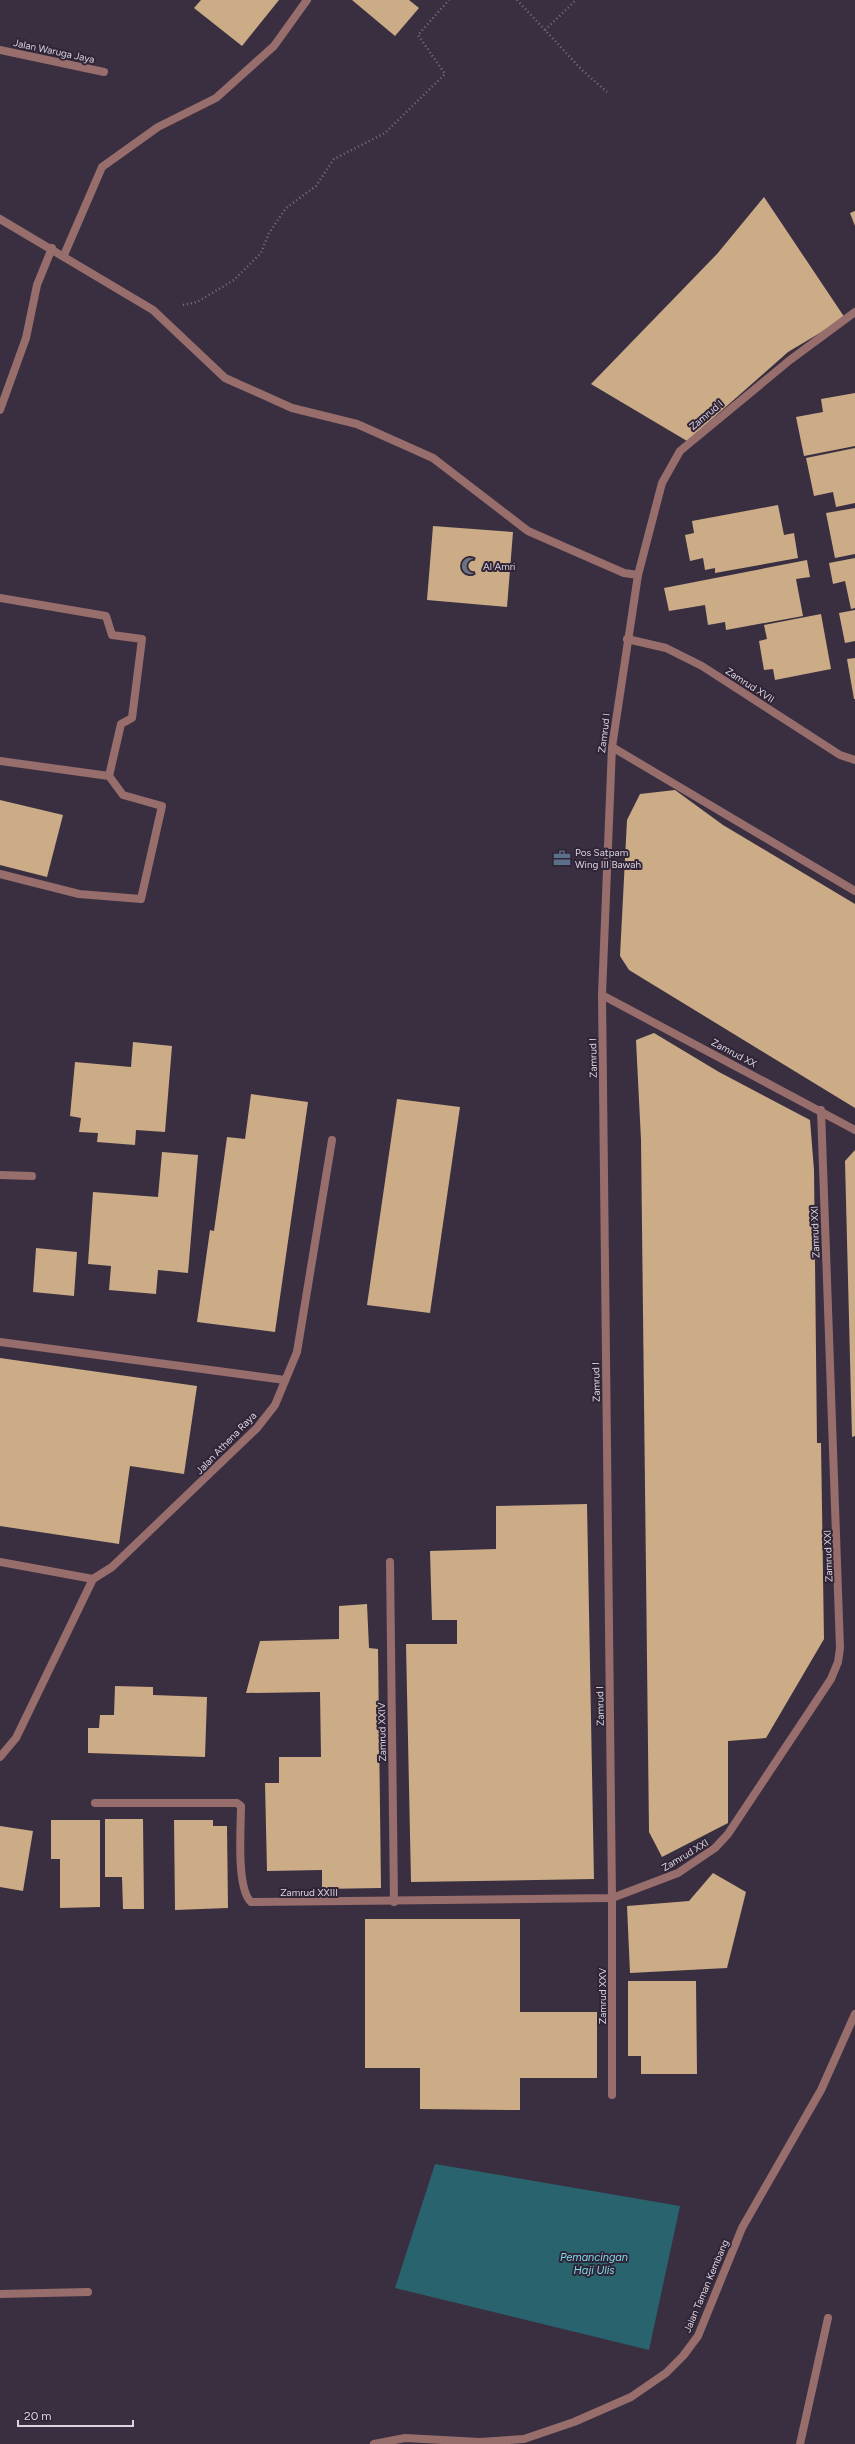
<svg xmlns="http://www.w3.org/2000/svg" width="855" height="2444" font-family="Figtree,sans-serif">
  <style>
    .water { fill: #29636d }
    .building { fill: #cbac87 }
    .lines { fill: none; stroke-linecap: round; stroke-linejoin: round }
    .path { stroke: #796f7e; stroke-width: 2.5; stroke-dasharray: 1 3; stroke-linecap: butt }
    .service { stroke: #986e6c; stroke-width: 8 }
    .minor { stroke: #986e6c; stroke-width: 8 }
    .labels { text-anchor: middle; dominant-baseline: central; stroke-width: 4; stroke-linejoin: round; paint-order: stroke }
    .street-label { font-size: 10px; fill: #dbd4df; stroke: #302537 }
    .poi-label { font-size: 10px; fill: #dbd4df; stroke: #302537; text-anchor: start }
    .water-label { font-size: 11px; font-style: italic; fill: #7fddee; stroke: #302537 }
  </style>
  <rect width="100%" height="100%" fill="#3a2f41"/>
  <!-- water -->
  <polygon class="water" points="435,2164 680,2206 649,2350 395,2288"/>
  <!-- building -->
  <g class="building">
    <polygon points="201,0 279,0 242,46 194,8"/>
    <polygon points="352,0 409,0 419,8 395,36"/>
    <polygon points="764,197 845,318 788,352 687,441 591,384 717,254"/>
    <polygon points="855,211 855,226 850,213"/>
    <polygon points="855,393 855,446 804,456 796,417 823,412 821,399"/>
    <polygon points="855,448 855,503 836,507 833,492 814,496 806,458"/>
    <polygon points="778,505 784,535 794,533 798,558 715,573 715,568 705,570 703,558 690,561 685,535 694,533 692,521"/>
    <polygon points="855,508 855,554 835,558 826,513"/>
    <polygon points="433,526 513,532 507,607 427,600"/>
    <polygon points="855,558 855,608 851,609 845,581 833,584 829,563"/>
    <polygon points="807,560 810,577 796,579 803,616 726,630 725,622 708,625 705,605 669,611 664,588"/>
    <polygon points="855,610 855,641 845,643 839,613"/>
    <polygon points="821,614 831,669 775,680 773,669 764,670 759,641 767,639 764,625"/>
    <polygon points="855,658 855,699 854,699 847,659"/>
    <polygon points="675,790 723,825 855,904 855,1108 629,970 620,956 627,820 640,794"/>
    <polygon points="0,800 63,815 47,877 0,865"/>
    <polygon points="654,1033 719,1072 810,1120 814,1170 817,1443 821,1443 824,1639 766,1738 728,1741 728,1823 662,1857 649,1832 641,1140 636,1040"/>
    <polygon points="133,1042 172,1046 165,1132 136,1130 135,1145 97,1142 98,1133 79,1132 81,1118 70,1116 75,1062 131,1067"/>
    <polygon points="251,1094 308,1102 275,1332 197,1322 210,1230 214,1231 227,1137 245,1139"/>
    <polygon points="397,1099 460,1107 430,1313 367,1305"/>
    <polygon points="855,1150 855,1436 852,1437 845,1161"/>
    <polygon points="162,1152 198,1155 188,1273 158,1270 156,1294 109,1290 111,1266 88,1264 93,1192 158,1197"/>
    <polygon points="36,1248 77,1252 74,1296 33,1292"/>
    <polygon points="0,1358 197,1386 184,1474 130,1466 119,1544 0,1526"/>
    <polygon points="587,1504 594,1879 411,1882 406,1644 457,1644 457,1620 432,1620 430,1551 496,1549 496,1506"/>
    <polygon points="367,1604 369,1648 378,1649 381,1888 322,1889 322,1870 267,1871 265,1783 279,1783 279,1757 321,1757 320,1692 246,1693 260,1641 339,1639 339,1606"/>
    <polygon points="115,1686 153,1687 153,1695 207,1697 205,1757 88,1753 88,1728 99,1728 100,1715 114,1715"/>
    <polygon points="105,1819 143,1819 144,1909 123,1909 122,1877 105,1877"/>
    <polygon points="51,1820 100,1820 100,1907 60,1908 60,1859 51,1859"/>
    <polygon points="174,1820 213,1820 213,1826 227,1826 228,1908 175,1910"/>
    <polygon points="0,1826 33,1831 23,1891 0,1887"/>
    <polygon points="713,1873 746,1892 727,1968 630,1973 627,1906 689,1901"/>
    <polygon points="365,1919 520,1919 520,2012 597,2012 597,2078 520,2078 520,2110 420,2109 420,2068 365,2068"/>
    <polygon points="628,1981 696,1981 697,2074 641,2074 641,2056 628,2056"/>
  </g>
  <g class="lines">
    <!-- path -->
    <g class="path">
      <polyline points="517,0 582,70 607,92"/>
      <polyline points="545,30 576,0"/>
      <polyline points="183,305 197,302 234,280 261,253 269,233 286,208 316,186 334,159 385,133 445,74 418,35 449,0"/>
    </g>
    <!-- service -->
    <polyline class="service" points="0,1175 32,1176"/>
    <!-- minor -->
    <g class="minor">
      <polyline points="0,50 104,72"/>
      <polyline points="0,219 153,310 225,378 292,408 357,424 433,458 528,531 624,573 638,575"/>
      <polyline points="64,255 102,167 158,127 216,98 274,46 307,0"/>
      <polyline points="0,410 26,338 37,285 52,248"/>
      <polyline points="0,598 106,616 112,635 142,639 132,718 121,724 109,776 0,761"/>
      <polyline points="627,639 666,648 702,666 840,755 855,760"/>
      <polyline points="612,747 855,891"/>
      <polyline points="0,874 79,894 141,899 162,806 123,795 109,776"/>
      <polyline points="602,995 855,1130"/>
      <polyline points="0,1342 285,1380"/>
      <polyline points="0,1562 93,1579 112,1567 257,1428 275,1405 297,1352 332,1140"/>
      <polyline points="390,1562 394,1902"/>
      <polyline points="0,1757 16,1738 93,1579"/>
      <path d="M95,1803H237L241,1806C241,1827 236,1888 251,1902L612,1898L678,1873L715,1848L728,1834L831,1679L838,1662L840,1648L821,1110"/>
      <polyline points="612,2095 612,1898 602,995 612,747 638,575 662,483 680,451 790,360 855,312"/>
      <polyline points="0,2294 88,2292"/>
      <polyline points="374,2444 405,2438 480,2442 524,2439 574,2422 631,2397 666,2373 683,2356 698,2336 742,2228 821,2090 855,2014"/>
      <polyline points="800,2444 828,2318"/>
    </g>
  </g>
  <!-- icons -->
  <defs>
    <g id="mosque-bare" transform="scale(1.38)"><path d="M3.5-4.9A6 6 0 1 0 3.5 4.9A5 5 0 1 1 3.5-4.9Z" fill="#6b7280" stroke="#302537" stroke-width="2.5" paint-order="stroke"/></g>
    <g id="office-bare" transform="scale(1.38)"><path d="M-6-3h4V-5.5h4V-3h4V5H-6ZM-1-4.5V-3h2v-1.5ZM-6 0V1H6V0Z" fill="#5c6f8a" stroke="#302537" stroke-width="2.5" paint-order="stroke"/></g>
  </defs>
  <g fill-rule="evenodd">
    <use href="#mosque-bare" x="470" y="566"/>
    <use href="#office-bare" x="562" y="858"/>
  </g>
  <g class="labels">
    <!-- street labels -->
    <g class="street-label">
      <text transform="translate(54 51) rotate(12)">Jalan Waruga Jaya</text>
      <text transform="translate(706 415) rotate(-40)">Zamrud I</text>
      <text transform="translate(750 685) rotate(33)">Zamrud XVII</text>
      <text transform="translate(604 733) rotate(-83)">Zamrud I</text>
      <text transform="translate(734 1053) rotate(28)">Zamrud XX</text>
      <text transform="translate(593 1058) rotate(-91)">Zamrud I</text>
      <text transform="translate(815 1232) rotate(-92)">Zamrud XXI</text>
      <text transform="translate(596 1382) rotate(-91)">Zamrud I</text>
      <text transform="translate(226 1443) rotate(-46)">Jalan Athena Raya</text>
      <text transform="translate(828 1556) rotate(-92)">Zamrud XXI</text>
      <text transform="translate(600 1706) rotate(-91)">Zamrud I</text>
      <text transform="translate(382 1732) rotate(-91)">Zamrud XXIV</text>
      <text transform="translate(685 1855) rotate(-31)">Zamrud XXI</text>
      <text x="309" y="1892">Zamrud XXIII</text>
      <text transform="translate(602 1996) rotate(-90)">Zamrud XXV</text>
      <text transform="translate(706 2286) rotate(-67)">Jalan Taman Kembang</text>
    </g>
    <!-- poi labels -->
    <g class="poi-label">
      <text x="483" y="566">Al Amri</text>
      <text x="575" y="852">Pos Satpam<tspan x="575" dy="12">Wing III Bawah</tspan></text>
    </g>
    <!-- water labels -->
    <g class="water-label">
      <text x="594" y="2257">Pemancingan<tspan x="594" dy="13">Haji Ulis</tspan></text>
    </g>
  </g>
  <!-- scale -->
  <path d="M18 2420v6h115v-6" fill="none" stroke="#dbd4df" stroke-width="2"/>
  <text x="24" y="2420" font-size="12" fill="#dbd4df" stroke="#302537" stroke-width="3" paint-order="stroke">20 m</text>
</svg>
